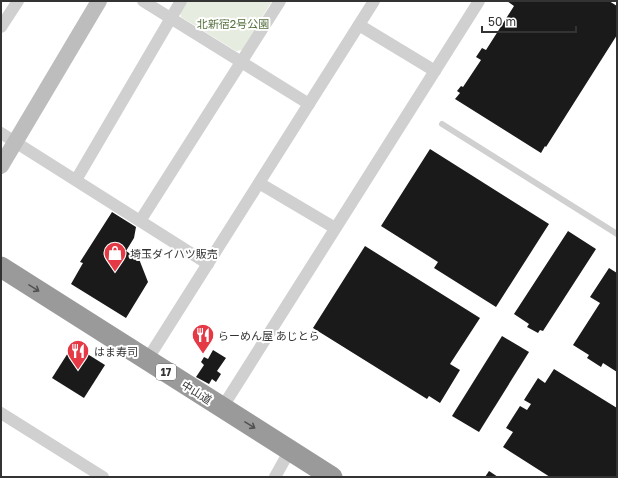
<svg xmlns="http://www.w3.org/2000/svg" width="618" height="478" font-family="'Golos Text','Noto Sans JP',sans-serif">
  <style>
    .green { fill: #e6ecdf }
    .building { fill: #1a1a1a }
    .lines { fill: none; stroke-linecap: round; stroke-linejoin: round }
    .lane { stroke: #d0d0d0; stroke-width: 6 }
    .street { stroke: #d0d0d0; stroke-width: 12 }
    .secondary { stroke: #bdbdbd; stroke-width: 16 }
    .highway { stroke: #9a9a9a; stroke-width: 21 }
    .oneway { stroke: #525252 }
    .labels { text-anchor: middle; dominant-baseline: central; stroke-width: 4; stroke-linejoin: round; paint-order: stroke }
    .shield { fill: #fff; stroke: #707070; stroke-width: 1 }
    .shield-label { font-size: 10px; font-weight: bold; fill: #333 }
    .park-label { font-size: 11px; fill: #56703f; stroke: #fff }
    .poi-label { font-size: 11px; fill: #333; stroke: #fff; text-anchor: start }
    .street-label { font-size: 11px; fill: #333; stroke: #fff }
  </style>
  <rect width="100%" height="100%" fill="#fff"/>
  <!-- green -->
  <polygon class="green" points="187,1 272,1 242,50 236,51 181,17 180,12"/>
  <!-- building -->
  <g class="building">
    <polygon points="507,1 609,1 617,6 617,35 546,147 545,146 541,153 455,99 460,93 457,91 461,86 463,87 481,60 476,57 482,48 486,50 514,6"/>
    <polygon points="430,149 549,224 496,307 434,268 438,262 381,226"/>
    <polygon points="112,212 136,227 134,238 126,251 139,259 148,282 126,318 71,284 83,263 80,262"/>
    <polygon points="568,231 596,249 543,331 540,330 538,333 527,327 529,324 514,314"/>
    <polygon points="365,246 480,318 450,364 460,370 440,403 429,396 427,399 313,328"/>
    <polygon points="609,268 617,273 617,372 603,363 601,367 587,358 589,355 573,345 600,303 590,297"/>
    <polygon points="502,336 529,352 479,432 452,416"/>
    <polygon points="73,345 105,365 84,398 52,378"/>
    <polygon points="213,350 226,358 217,371 221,374 216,382 212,379 209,384 196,377 204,365 201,362 204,357 208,359"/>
    <polygon points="554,369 617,408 617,477 550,477 503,447 513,432 506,428 520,406 527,410 531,404 524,400 538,378 545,383"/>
    <polygon points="489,471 498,477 485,477"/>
  </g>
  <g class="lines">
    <!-- lane -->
    <polyline class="lane" points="442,124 617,234"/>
    <!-- street -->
    <g class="street">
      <polyline points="143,1 309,104"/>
      <polyline points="359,25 435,71"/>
      <polyline points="1,27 18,1"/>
      <polyline points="1,133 208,264"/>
      <polyline points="76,180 181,1"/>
      <polyline points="259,183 335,228"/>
      <polyline points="140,221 280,1"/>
      <polyline points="147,360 374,1"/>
      <polyline points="222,408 479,1"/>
      <polyline points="1,413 103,477"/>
      <polyline points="275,477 290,450"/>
    </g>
    <!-- secondary -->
    <polyline class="secondary" points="1,166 99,1"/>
    <!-- highway -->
    <polyline class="highway" points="1,267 332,477"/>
  </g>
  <!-- one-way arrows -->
  <defs><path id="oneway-shaft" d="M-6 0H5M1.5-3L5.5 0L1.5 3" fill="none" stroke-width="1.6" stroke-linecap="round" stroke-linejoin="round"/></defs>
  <g class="oneway">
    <use href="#oneway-shaft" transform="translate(34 288) rotate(32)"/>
    <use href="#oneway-shaft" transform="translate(250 425) rotate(32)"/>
  </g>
  <!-- icons -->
  <defs>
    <g id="shop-pin" transform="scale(1.15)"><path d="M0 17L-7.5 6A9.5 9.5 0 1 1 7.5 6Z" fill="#e63946" stroke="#fff"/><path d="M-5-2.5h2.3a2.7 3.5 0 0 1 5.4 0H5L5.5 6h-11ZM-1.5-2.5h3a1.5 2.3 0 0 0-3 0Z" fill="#fff"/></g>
    <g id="restaurant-pin" transform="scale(1.15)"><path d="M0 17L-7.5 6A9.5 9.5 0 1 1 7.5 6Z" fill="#e63946" stroke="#fff"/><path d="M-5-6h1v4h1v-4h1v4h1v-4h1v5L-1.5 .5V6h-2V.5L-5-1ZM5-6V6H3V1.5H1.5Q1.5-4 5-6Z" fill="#fff"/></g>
  </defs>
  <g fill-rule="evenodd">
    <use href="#shop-pin" x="115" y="253"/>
    <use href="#restaurant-pin" x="203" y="335"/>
    <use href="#restaurant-pin" x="78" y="351"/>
  </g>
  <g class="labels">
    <!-- shield labels -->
    <rect class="shield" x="156" y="364" width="20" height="16" rx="3"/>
    <g class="shield-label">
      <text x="166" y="372">17</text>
    </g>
    <!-- park labels -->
    <g class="park-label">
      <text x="233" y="23">北新宿2号公園</text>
    </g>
    <!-- poi labels -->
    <g class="poi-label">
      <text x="130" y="253">埼玉ダイハツ販売</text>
      <text x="218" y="335">らーめん屋 あじとら</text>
      <text x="94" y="351">はま寿司</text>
    </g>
    <!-- street labels -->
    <g class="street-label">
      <text transform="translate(197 392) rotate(32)">中山道</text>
    </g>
  </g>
  <!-- border -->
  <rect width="618" height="478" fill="none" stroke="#333333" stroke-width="4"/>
  <!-- scale -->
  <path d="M482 26v6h94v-6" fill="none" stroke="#333333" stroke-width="2"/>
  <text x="488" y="26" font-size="12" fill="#333333" stroke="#ffffff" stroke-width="3" paint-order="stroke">50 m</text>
</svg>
